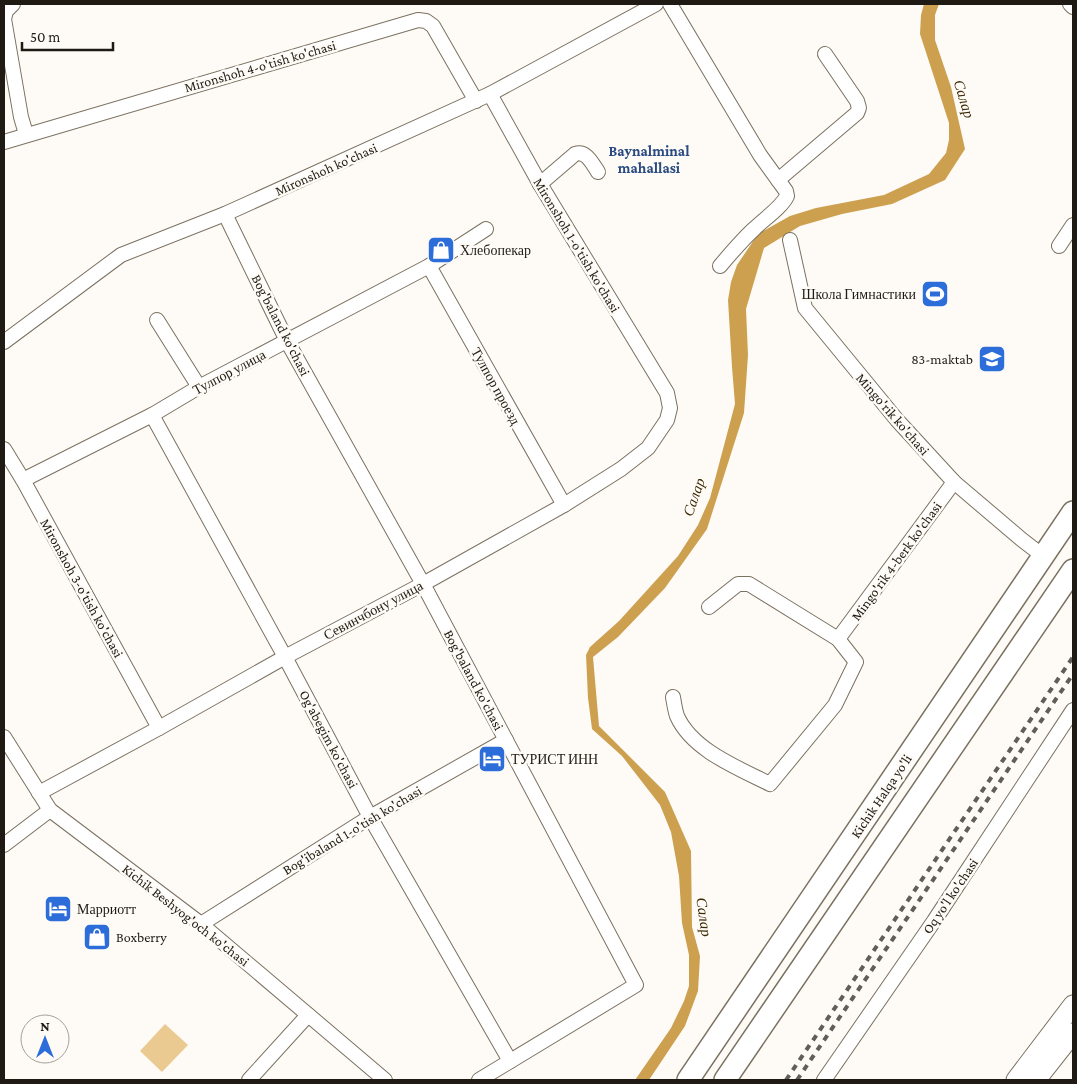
<svg xmlns="http://www.w3.org/2000/svg" width="1077" height="1084" font-family="'Crimson Pro',serif">
  <style>
    .green { fill: #ebca91 }
    .water { fill: #cca04f }
    .lines { fill: none; stroke-linecap: round; stroke-linejoin: round }
    .minor-casing { stroke: #7b7160; stroke-width: 16 }
    .major-casing { stroke: #7b7160; stroke-width: 21 }
    .highway-casing { stroke: #7b7160; stroke-width: 24 }
    .minor { stroke: #fff; stroke-width: 14 }
    .major { stroke: #fff; stroke-width: 19 }
    .highway { stroke: #fff; stroke-width: 21 }
    .rail { stroke: #615d57; stroke-width: 4; stroke-dasharray: 6 6; stroke-linecap: butt }
    .labels { text-anchor: middle; dominant-baseline: central; stroke-width: 5; stroke-linejoin: round; paint-order: stroke }
    .street-label { font-size: 14px; fill: #1f1b14; stroke: #fefbf7 }
    .poi-label { font-size: 14px; fill: #1f1b14; stroke: #fefbf7; text-anchor: start }
    .water-label { font-size: 15px; font-style: italic; fill: #3c2a05; stroke: #fefbf7 }
    .neighbourhood-label { font-size: 15px; font-weight: bold; fill: #294a81; stroke: #fefbf7 }
  </style>
  <rect width="100%" height="100%" fill="#fefbf7"/>
  <!-- green -->
  <polygon class="green" points="165,1024 188,1045 162,1072 140,1051"/>
  <!-- water -->
  <polygon class="water" points="924,4 939,4 935,15 935,40 951,87 965,149 945,180 892,204 842,214 800,226 764,248 746,309 748,355 744,413 707,529 665,588 618,637 593,657 599,726 665,792 691,851 692,927 700,956 698,991 685,1026 649,1080 635,1080 671,1028 684,1001 689,986 689,955 682,923 679,876 671,832 660,805 622,756 592,729 588,698 586,655 590,647 619,621 678,556 698,525 710,498 735,404 732,367 728,300 731,282 737,265 758,234 790,216 816,208 884,195 929,174 946,153 949,140 949,123 920,34 921,15"/>
  <g class="lines">
    <!-- minor casing -->
    <g class="minor-casing">
      <g id="minor">
        <polyline points="13,4 6,11 4,19 21,117 26,134"/>
        <path d="M670,4L760,155L786,191L787,196C781,208 764,219 754,229C742,240 731,253 720,266"/>
        <polyline points="1070,4 1073,7"/>
        <polyline points="4,142 418,20 426,21 433,26 476,101"/>
        <polyline points="778,180 857,113 859,108 857,101 825,54"/>
        <path d="M540,184L575,154C586,150 592,163 598,172"/>
        <polyline points="225,214 287,341 423,584 636,985 479,1080"/>
        <polyline points="790,240 805,308 897,420 954,482 1021,539 1043,556"/>
        <polyline points="1059,246 1073,225"/>
        <polyline points="429,266 564,505"/>
        <polyline points="157,320 199,387"/>
        <polyline points="4,342 121,255 225,214 490,94 656,4"/>
        <polyline points="152,415 285,657 370,817 510,1061"/>
        <polyline points="4,449 23,480 159,728"/>
        <polyline points="23,480 152,415 199,387 429,266 486,229"/>
        <polyline points="838,639 954,482"/>
        <path d="M673,697C674,703 675,710 677,716C692,750 738,768 770,784L835,705L856,662L838,639L749,584H738L709,607"/>
        <polyline points="4,737 50,810 201,924 385,1080"/>
        <polyline points="39,793 159,728 285,657 423,584 564,505 621,469 648,448 667,420 670,408 667,393 540,184 490,94"/>
        <polyline points="4,845 50,810"/>
        <polyline points="201,924 370,817 506,740"/>
        <polyline points="249,1080 308,1015"/>
        <polyline points="824,1080 934,921 1073,710"/>
      </g>
    </g>
    <!-- major casing -->
    <g class="major-casing">
      <g id="major">
        <polyline points="1016,1080 1073,1005"/>
        <polyline points="1036,1080 1073,1033"/>
      </g>
    </g>
    <!-- highway casing -->
    <g class="highway-casing">
      <g id="highway">
        <polyline points="688,1080 1073,512"/>
        <polyline points="725,1080 1073,570"/>
      </g>
    </g>
    <!-- minor -->
    <use href="#minor" class="minor"/>
    <!-- major -->
    <use href="#major" class="major"/>
    <!-- highway -->
    <use href="#highway" class="highway"/>
    <!-- rail -->
    <g class="rail">
      <polyline points="786,1080 1073,657"/>
      <polyline points="797,1080 1073,674"/>
    </g>
  </g>
  <!-- icons -->
  <defs>
    <g id="shop-square" transform="scale(1.4375)"><rect x="-9" y="-9" width="18" height="18" rx="4" fill="#2c6dda" stroke="#fefbf7"/><path d="M-5-2.5h2.3a2.7 3.5 0 0 1 5.4 0H5L5.5 6h-11ZM-1.5-2.5h3a1.5 2.3 0 0 0-3 0Z" fill="#fff"/></g>
    <g id="stadium-square" transform="scale(1.4375)"><rect x="-9" y="-9" width="18" height="18" rx="4" fill="#2c6dda" stroke="#fefbf7"/><path d="M0-5a6.5 5 0 1 0 0 10a6.5 5 0 1 0 0-10ZM-3.5-1.8h7v3.6h-7Z" fill="#fff"/></g>
    <g id="school-square" transform="scale(1.4375)"><rect x="-9" y="-9" width="18" height="18" rx="4" fill="#2c6dda" stroke="#fefbf7"/><path d="M0-5L7-2L0 1L-7-2ZM-4 1L0 2.5L4 1V4Q0 6-4 4Z" fill="#fff"/></g>
    <g id="hotel-square" transform="scale(1.4375)"><rect x="-9" y="-9" width="18" height="18" rx="4" fill="#2c6dda" stroke="#fefbf7"/><path d="M-6-4.5h1.5V1H6V5H4.5V3h-9V5H-6ZM-4 0a1.8 1.8 0 1 1 3.6 0ZM.5 0V-2.5h3Q6-2.5 6 0Z" fill="#fff"/></g>
  </defs>
  <g fill-rule="evenodd">
    <use href="#shop-square" x="441" y="250"/>
    <use href="#stadium-square" x="935" y="294"/>
    <use href="#school-square" x="992" y="359"/>
    <use href="#hotel-square" x="492" y="759"/>
    <use href="#hotel-square" x="58" y="909"/>
    <use href="#shop-square" x="97" y="937"/>
  </g>
  <g class="labels">
    <!-- street labels -->
    <g class="street-label">
      <text transform="translate(260 66) rotate(-16)">Mironshoh 4-o'tish ko'chasi</text>
      <text transform="translate(326 169) rotate(-24)">Mironshoh ko'chasi</text>
      <text transform="translate(577 245) rotate(59)">Mironshoh 1-o'tish ko'chasi</text>
      <text transform="translate(281 325) rotate(63)">Bog'baland ko'chasi</text>
      <text transform="translate(229 372) rotate(-28)">Тулпор улица</text>
      <text transform="translate(496 386) rotate(61)">Тулпор проезд</text>
      <text transform="translate(893 414) rotate(49)">Mingo'rik ko'chasi</text>
      <text transform="translate(896 561) rotate(-54)">Mingo'rik 4-berk ko'chasi</text>
      <text transform="translate(82 588) rotate(61)">Mironshoh 3-o'tish ko'chasi</text>
      <text transform="translate(373 610) rotate(-28)">Севинчбону улица</text>
      <text transform="translate(474 680) rotate(62)">Bog'baland ko'chasi</text>
      <text transform="translate(329 739) rotate(62)">Og'abegim ko'chasi</text>
      <text transform="translate(881 796) rotate(-56)">Kichik Halqa yo'li</text>
      <text transform="translate(352 830) rotate(-31)">Bog'ibaland 1-o'tish ko'chasi</text>
      <text transform="translate(950 896) rotate(-56)">Oq yo'l ko'chasi</text>
      <text transform="translate(186 915) rotate(38)">Kichik Beshyog'och ko'chasi</text>
    </g>
    <!-- poi labels -->
    <g class="poi-label">
      <text x="460" y="250">Хлебопекар</text>
      <text x="916" y="294" text-anchor="end">Школа Гимнастики</text>
      <text x="973" y="359" text-anchor="end">83-maktab</text>
      <text x="511" y="759">ТУРИСТ ИНН</text>
      <text x="77" y="909">Марриотт</text>
      <text x="116" y="937">Boxberry</text>
    </g>
    <!-- water labels -->
    <g class="water-label">
      <text transform="translate(964 99) rotate(73)">Салар</text>
      <text transform="translate(694 497) rotate(-71)">Салар</text>
      <text transform="translate(704 917) rotate(82)">Салар</text>
    </g>
    <!-- neighbourhood labels -->
    <g class="neighbourhood-label">
      <text x="649" y="151">Baynalminal<tspan x="649" dy="17">mahallasi</tspan></text>
    </g>
  </g>
  <!-- border -->
  <rect width="1077" height="1084" fill="none" stroke="#1f1b14" stroke-width="10"/>
  <!-- north arrow -->
  <g transform="translate(45 1039)"><circle r="24" fill="#fefbf7" stroke="#a5a19c"/>
  <path d="M0-4L9 19L0 12L-9 19Z" fill="#2c6dda"/>
  <text y="-8" font-size="14" font-weight="bold" text-anchor="middle" fill="#1f1b14">N</text>
  </g>
  <!-- scale -->
  <path d="M22 42v8h91v-8" fill="none" stroke="#1f1b14" stroke-width="2.5"/>
  <text x="30" y="42" font-size="15" fill="#1f1b14" stroke="#fefbf7" stroke-width="4" paint-order="stroke">50 m</text>
</svg>
